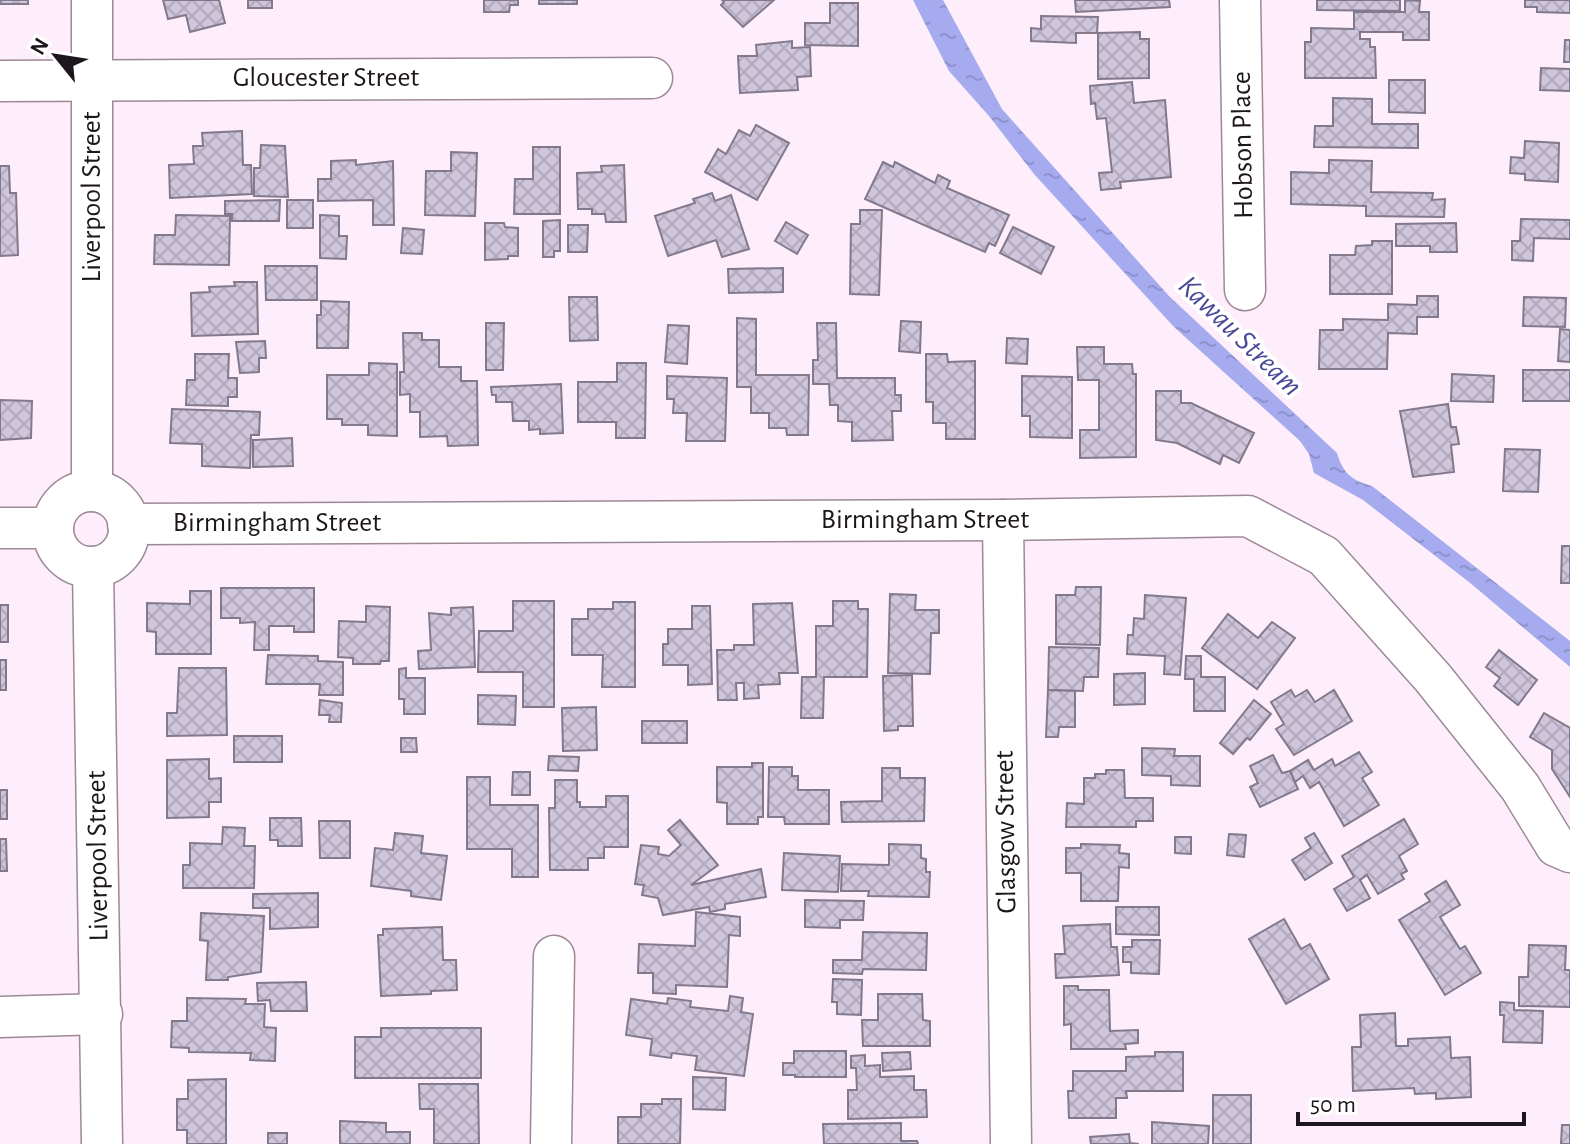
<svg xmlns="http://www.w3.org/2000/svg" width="1570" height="1144" font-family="'Alegreya Sans',sans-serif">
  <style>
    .water { fill: url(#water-ripples) }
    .building { fill: url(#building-cross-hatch); stroke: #82798d; stroke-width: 2 }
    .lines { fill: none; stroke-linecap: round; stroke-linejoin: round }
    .minor-casing { stroke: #9c8998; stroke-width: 43 }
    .minor { stroke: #fff; stroke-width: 40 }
    .labels { text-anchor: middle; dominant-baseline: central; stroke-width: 8; stroke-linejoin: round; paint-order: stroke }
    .street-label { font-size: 28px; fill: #1d161c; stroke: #fff }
    .water-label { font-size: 30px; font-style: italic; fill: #4a4999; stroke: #fff }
  </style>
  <defs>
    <pattern id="water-ripples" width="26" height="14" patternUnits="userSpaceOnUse" patternTransform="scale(2)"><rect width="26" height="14" fill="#a6abef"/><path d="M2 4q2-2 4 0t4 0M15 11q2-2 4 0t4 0" fill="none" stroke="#8e92cc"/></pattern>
    <pattern id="building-cross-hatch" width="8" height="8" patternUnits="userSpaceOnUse" patternTransform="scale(2)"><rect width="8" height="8" fill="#d0c6dc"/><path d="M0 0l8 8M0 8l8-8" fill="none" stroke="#b2a9bc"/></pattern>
  </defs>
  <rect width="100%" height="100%" fill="#feedfb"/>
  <!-- water -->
  <path class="water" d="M913,0H943L1002,109L1169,296L1337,453C1343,473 1351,480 1372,486L1570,641V667L1469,582L1363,500L1314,473L1309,454L1300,441L1174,327L1034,174L989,116L949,71Z"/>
  <!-- building -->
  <g class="building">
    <rect x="0" y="0" width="28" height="4"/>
    <polygon points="163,0 219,0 225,23 190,32 186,15 168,19"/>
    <rect x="248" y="0" width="24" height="8"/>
    <polygon points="484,0 518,0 518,5 510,5 509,12 484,12"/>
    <rect x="539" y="0" width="38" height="4"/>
    <polygon points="722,0 774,0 743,27 721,5 724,2"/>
    <polygon points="1075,0 1169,0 1170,7 1076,12"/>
    <polygon points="1317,0 1400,0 1400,11 1317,10"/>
    <polygon points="1405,0 1420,1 1419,12 1429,12 1429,40 1403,40 1403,32 1360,32 1360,39 1370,39 1370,47 1375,47 1376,78 1305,78 1305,42 1311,42 1311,28 1354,29 1354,12 1405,12"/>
    <polygon points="1525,0 1570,0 1570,13 1537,12 1537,7 1525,7"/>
    <polygon points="830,3 858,3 858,46 805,45 805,23 830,23"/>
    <polygon points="1041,16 1098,17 1097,33 1076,33 1076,43 1031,41 1031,28 1041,29"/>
    <polygon points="1140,32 1140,39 1149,39 1149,78 1098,79 1098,33"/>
    <polygon points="1565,40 1570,40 1570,62 1564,62"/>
    <polygon points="792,41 792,48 810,47 811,76 797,77 798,90 740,93 738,56 757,56 756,45"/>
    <polygon points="1541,68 1570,69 1570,91 1540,90"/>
    <polygon points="1389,80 1425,80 1425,113 1389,112"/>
    <polygon points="1132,82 1134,103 1165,100 1171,177 1120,182 1121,188 1101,190 1099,173 1112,172 1106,118 1097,119 1095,103 1091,104 1090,86"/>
    <polygon points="1333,98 1372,99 1372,124 1418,124 1418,148 1314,147 1315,126 1333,126"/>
    <polygon points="756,125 789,143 757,200 705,172 718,149 726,154 739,130 750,136"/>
    <polygon points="242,131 243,165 251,165 252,194 170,198 169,165 194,164 193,146 203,146 202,133"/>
    <polygon points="1525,141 1559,143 1558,182 1525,180 1525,174 1510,173 1511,157 1524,158"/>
    <polygon points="261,145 285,146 288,197 254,196 254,168 260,168"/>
    <polygon points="533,147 560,147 560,214 514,214 515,179 533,179"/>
    <polygon points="451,152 477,153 475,216 425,215 426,171 451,171"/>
    <polygon points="356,160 356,165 393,161 394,225 373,225 373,200 318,201 318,179 331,179 331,161"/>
    <polygon points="1329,160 1372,161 1371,192 1433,193 1432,200 1445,199 1444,217 1366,216 1366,206 1291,204 1291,172 1329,173"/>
    <polygon points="883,162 893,167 895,162 935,183 938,175 950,181 947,188 1009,215 995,246 989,243 985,252 865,199"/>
    <polygon points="624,165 626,222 606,222 605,214 592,214 592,209 578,209 577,173 602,172 601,166"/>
    <polygon points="0,166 9,166 10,193 16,193 18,255 0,256"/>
    <polygon points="712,193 715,201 731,195 749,249 722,257 716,240 668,256 655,216 695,203 693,199"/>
    <polygon points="280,200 279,221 232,221 232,214 225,214 225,201"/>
    <rect x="287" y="200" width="26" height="28"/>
    <polygon points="860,210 882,210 879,295 850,294 851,224 860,224"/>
    <polygon points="176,215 230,216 229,265 154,264 155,235 175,235"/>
    <polygon points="320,215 339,216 339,236 347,236 346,259 320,258"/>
    <polygon points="1521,219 1570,220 1570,239 1534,238 1533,261 1512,260 1512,241 1520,241"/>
    <polygon points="560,220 560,251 554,251 554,257 543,257 543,221"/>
    <polygon points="786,222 808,235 797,254 775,241"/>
    <polygon points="485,223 504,223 505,227 518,228 518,256 508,256 508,259 485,260"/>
    <polygon points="1456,223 1457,252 1430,252 1430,246 1396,246 1396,224"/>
    <polygon points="568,225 588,225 587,252 568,252"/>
    <polygon points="1013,227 1054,247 1041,274 1000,253"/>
    <polygon points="403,228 424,230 422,254 401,253"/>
    <polygon points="1372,241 1392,241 1392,294 1330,294 1330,255 1355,255 1356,246 1372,245"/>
    <polygon points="265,266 317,266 317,300 266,300"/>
    <polygon points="783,268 783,292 729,293 728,269"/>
    <polygon points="234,282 257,282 258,334 192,336 191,293 210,292 209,287 235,286"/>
    <polygon points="1417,296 1438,296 1438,317 1417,317 1417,334 1388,333 1387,369 1319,369 1320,330 1343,330 1343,319 1388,320 1388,304 1417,305"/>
    <polygon points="569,297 597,297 598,340 570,341"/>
    <polygon points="1524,297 1566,298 1565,327 1523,326"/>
    <polygon points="321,301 349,302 348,348 317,348 317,315 321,315"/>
    <polygon points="737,318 756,319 756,375 809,375 808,435 787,435 786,428 769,428 769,413 751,413 751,387 737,387"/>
    <polygon points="901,321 921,322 920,353 899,351"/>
    <polygon points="486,323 504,323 503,370 486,370"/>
    <polygon points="817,323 836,323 837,378 895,378 895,395 901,395 901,411 892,411 893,440 852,441 852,422 838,421 838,405 830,405 829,384 813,384 813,360 818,360"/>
    <polygon points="668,325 689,326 687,364 665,362"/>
    <polygon points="1560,329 1570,330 1570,362 1558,361"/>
    <polygon points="403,333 422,333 422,340 439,340 439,367 461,367 461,381 477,381 478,445 448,446 447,436 420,437 420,412 410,412 410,394 400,395 400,372 404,372"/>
    <polygon points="1007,338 1028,339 1027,364 1006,363"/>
    <polygon points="265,341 266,358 259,358 259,372 240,373 236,342"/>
    <polygon points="1077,347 1104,347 1104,364 1132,364 1133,374 1136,374 1136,457 1080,458 1080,430 1099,430 1099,380 1078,380"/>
    <polygon points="195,354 229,354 228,378 237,378 237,397 228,397 228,406 186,405 187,380 195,380"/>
    <polygon points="926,354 947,354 948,362 975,361 975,439 946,439 946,423 933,423 933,402 926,402"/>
    <polygon points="369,363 397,364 397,436 368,435 368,425 342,425 342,419 327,419 327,375 369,375"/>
    <polygon points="617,363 646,363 645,438 616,438 616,422 578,422 578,382 617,382"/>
    <rect x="1523" y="370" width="47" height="31"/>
    <polygon points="1452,374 1494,376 1493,402 1451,401"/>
    <polygon points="667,376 727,378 725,441 686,441 687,413 673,413 674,399 667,399"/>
    <polygon points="1022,376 1072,377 1072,438 1030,437 1030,416 1022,416"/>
    <polygon points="561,384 563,433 540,434 540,429 529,430 529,421 513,421 512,402 496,402 496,395 492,395 491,387"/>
    <polygon points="1156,391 1181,391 1181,403 1191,403 1254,433 1239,463 1223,455 1220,464 1177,443 1156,440"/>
    <polygon points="0,400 32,401 31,438 0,440"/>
    <polygon points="1448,404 1451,427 1456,427 1459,444 1451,445 1454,472 1413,477 1400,411"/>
    <polygon points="172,409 260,412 259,435 251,435 250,468 202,466 202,444 170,443"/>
    <polygon points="292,438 293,466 253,467 253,440"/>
    <polygon points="1505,449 1540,450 1538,492 1503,491"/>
    <polygon points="1562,546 1570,546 1570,583 1561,583"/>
    <polygon points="1076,587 1101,587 1100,645 1056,644 1056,595 1075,595"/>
    <polygon points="221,588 314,588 314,632 294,632 294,626 269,626 269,650 254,650 255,622 240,623 240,618 221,618"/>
    <polygon points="190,591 211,591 211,654 156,654 156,632 147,631 147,603 190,604"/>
    <polygon points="890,594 916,595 915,610 939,610 939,633 931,633 930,674 888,673"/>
    <polygon points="1145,595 1186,598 1180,675 1164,674 1165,656 1127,654 1128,635 1133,635 1134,618 1144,619"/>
    <polygon points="513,601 554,601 554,707 523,707 523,672 478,672 479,631 513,631"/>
    <polygon points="833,601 858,601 858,609 868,609 867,677 824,677 823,718 801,718 802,677 816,677 816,626 833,626"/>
    <polygon points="613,602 635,602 635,687 602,687 603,655 572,655 572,619 588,619 588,609 613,609"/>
    <polygon points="792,603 798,673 779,673 780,684 758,685 759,698 744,699 744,683 736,683 737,700 718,700 717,650 734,650 734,645 754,645 753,604"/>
    <rect x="0" y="605" width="8" height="37"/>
    <polygon points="366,606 390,607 389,661 381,661 380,664 353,664 353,658 338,657 339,621 366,622"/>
    <polygon points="692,606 710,606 712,684 688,685 688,665 663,665 663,644 668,644 668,629 692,629"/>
    <polygon points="473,607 475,667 419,669 418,651 431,650 429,613 451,615 451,608"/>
    <polygon points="1228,614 1258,638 1272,622 1295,638 1257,689 1202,648"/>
    <polygon points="1049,647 1099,648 1098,677 1084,677 1083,691 1048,690"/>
    <polygon points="1499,650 1537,680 1518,705 1494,686 1500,678 1486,667"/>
    <polygon points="268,655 318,656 318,661 343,662 343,695 319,695 320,684 266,684"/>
    <polygon points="1186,656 1201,656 1201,677 1225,677 1225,711 1194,711 1194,679 1185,679"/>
    <rect x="0" y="660" width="6" height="30"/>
    <polygon points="179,668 226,668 227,735 167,736 167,713 177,713"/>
    <polygon points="406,668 406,678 425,678 425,714 404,714 404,699 399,699 399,669"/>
    <polygon points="1145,673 1145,704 1114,705 1114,674"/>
    <polygon points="912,675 913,726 898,726 898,730 884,731 883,676"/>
    <polygon points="1048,690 1075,691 1075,727 1059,727 1058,737 1046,737"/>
    <polygon points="1291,690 1295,697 1307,690 1315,702 1334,690 1352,721 1294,755 1276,729 1284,724 1271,702"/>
    <polygon points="478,695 516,696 515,725 478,724"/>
    <polygon points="320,700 342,703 341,722 329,722 330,715 319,715"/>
    <polygon points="1254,700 1271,714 1250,740 1247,738 1233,754 1220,743"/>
    <polygon points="596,707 597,750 563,751 562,708"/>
    <polygon points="1544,713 1570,728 1570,797 1552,769 1552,750 1530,737"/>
    <rect x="642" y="721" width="45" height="22"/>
    <rect x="234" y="736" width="48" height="26"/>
    <polygon points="401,738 416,738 417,752 401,752"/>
    <polygon points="1142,748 1175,749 1174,756 1200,756 1200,786 1171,785 1171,776 1142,775"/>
    <polygon points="1359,752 1372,772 1362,778 1379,805 1344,826 1319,782 1310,788 1303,776 1295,782 1290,771 1308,760 1314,770 1332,759 1335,766"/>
    <polygon points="1273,755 1282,773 1290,771 1298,789 1260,807 1250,787 1258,783 1250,766"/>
    <polygon points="549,756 579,757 578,771 548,770"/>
    <polygon points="209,759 209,779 221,778 221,802 209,802 209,817 167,818 167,760"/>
    <polygon points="752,763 763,763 763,817 758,817 758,824 727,824 727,803 717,802 717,767 752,767"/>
    <polygon points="769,767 792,767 792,776 798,776 798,790 829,790 829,824 785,824 784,817 768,817"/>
    <polygon points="882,768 900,768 900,778 925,778 924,821 842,822 841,802 882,801"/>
    <polygon points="1106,770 1124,770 1125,798 1153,798 1153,821 1136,821 1136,827 1066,827 1067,803 1084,804 1084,778 1095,778 1095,774 1106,774"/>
    <polygon points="513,772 530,772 530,795 512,795"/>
    <polygon points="467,777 490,777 490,805 538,805 538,877 512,877 512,849 467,849"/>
    <polygon points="555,780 577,780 577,802 580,802 580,807 606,807 606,796 628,796 628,847 604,847 604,858 588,858 588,870 550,870 549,808 555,808"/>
    <rect x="0" y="790" width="7" height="29"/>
    <polygon points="270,818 301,818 302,846 278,846 278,840 270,840"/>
    <polygon points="1404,819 1418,844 1399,856 1407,871 1401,874 1404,879 1378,894 1367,875 1360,880 1370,898 1347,911 1334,889 1354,877 1342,856"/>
    <polygon points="680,820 718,865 691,885 761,869 766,897 725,904 725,909 710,912 709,907 663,915 658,898 642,895 644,885 635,884 641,845 659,847 658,854 669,856 681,845 668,830"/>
    <polygon points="319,821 350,821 350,858 320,858"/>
    <polygon points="223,827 245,828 244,846 255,846 254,888 183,888 183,865 190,865 190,843 222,844"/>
    <polygon points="395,833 423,836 421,853 447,856 441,900 411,896 411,891 371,886 375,848 393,850"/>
    <polygon points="1314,833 1332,863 1305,880 1292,860 1311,848 1305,838"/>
    <polygon points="1229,834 1246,835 1244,857 1227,855"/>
    <polygon points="1175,837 1191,837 1191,854 1175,853"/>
    <polygon points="0,839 6,839 7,871 0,871"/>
    <polygon points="889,844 921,845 921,858 926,859 926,872 930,872 929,897 868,896 869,891 841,891 842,864 889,865"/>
    <polygon points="1081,844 1120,845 1119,853 1129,854 1129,868 1119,867 1118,901 1081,901 1081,873 1066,873 1066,848 1081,848"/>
    <polygon points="784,853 840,856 838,892 782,890"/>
    <polygon points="1446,881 1460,905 1440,917 1460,949 1465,946 1481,973 1445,995 1399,920 1430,901 1425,894"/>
    <polygon points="318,893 318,927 270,929 270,908 253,908 253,894"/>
    <polygon points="805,900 864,901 863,920 840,920 840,928 805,927"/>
    <polygon points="1116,907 1159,907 1159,935 1116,934"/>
    <polygon points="696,912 740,917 740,936 729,935 727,987 676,985 676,994 653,993 653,973 638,973 639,944 695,946"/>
    <polygon points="201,913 264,916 261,972 228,977 228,980 206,980 208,941 200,940"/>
    <polygon points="1284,919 1301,949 1310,944 1329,979 1286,1004 1249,939"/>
    <polygon points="1110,924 1111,947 1117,947 1119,975 1056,978 1055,954 1065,954 1063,926"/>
    <polygon points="442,927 443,960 456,960 457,990 431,991 431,994 381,996 378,935 383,935 383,929"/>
    <polygon points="863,932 927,933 926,970 863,969 862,974 833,973 833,960 862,960"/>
    <polygon points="1132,940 1160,940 1159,974 1131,973 1131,962 1123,962 1123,947 1132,947"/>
    <polygon points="1529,945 1566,946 1565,970 1570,970 1570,1007 1519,1006 1519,977 1528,977"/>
    <polygon points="833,979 862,980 861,1015 837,1014 837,1002 832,1002"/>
    <polygon points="306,982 307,1011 271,1011 270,1000 258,1001 257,983"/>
    <polygon points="1064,986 1078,986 1078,990 1109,990 1110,1031 1138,1030 1138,1043 1125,1044 1126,1049 1071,1049 1071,1024 1064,1025"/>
    <polygon points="878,994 922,994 923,1020 930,1021 930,1046 863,1046 862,1020 878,1020"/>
    <polygon points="730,996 743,998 741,1012 753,1014 744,1076 695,1070 697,1056 672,1053 671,1058 650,1055 652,1039 626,1035 631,999 667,1004 668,998 691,1001 690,1007 728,1011"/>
    <polygon points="187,998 246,999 245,1004 265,1004 264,1027 276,1028 275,1061 250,1060 251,1053 189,1052 189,1048 171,1047 172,1021 187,1021"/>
    <polygon points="1500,1002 1514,1003 1514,1010 1543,1011 1542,1043 1503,1042 1504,1015 1500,1015"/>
    <polygon points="1395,1013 1396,1046 1408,1046 1408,1039 1450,1037 1451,1058 1470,1057 1471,1097 1436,1099 1436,1093 1415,1094 1414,1088 1353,1091 1352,1047 1361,1047 1360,1015"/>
    <polygon points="381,1028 481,1028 481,1078 355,1078 355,1037 381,1037"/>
    <polygon points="794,1051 846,1051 846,1077 795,1077 795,1075 783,1075 783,1063 794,1063"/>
    <polygon points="910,1052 911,1069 883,1071 882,1053"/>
    <polygon points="1155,1052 1183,1052 1183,1091 1126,1091 1127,1098 1116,1098 1116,1118 1069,1118 1068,1091 1073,1091 1073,1071 1126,1071 1126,1057 1155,1056"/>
    <polygon points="865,1055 865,1066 880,1065 880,1077 914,1076 914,1090 926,1090 927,1117 848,1119 848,1090 857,1090 856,1068 851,1068 851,1056"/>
    <polygon points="693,1077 726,1078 725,1110 693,1109"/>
    <polygon points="226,1079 226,1144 187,1144 187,1130 177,1130 177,1099 188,1099 188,1080"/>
    <polygon points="419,1084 478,1084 479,1144 434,1144 434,1109 420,1109"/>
    <rect x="1213" y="1095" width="38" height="49"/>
    <polygon points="662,1099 681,1099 680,1144 618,1144 618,1117 641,1117 641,1104 662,1104"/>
    <polygon points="340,1121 386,1123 386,1132 410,1132 410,1144 340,1144"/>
    <polygon points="1152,1122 1209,1126 1208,1144 1152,1144"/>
    <polygon points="901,1123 901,1141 917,1141 918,1144 824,1144 823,1124"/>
    <polygon points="1562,1125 1570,1125 1570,1144 1561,1144"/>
    <rect x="268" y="1133" width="19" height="11"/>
    <polygon points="1129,1134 1130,1143 1139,1144 1091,1144 1090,1137"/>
  </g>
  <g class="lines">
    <!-- minor casing -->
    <g class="minor-casing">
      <g id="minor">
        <polyline points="1240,0 1245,290"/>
        <polyline points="0,81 652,78"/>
        <polyline points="92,491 92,0"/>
        <circle cx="91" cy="529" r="38"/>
        <polyline points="1003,520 1011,1144"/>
        <polyline points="128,524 1003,520 1248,516 1324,556 1433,678 1520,787 1556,846 1570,852"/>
        <polyline points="0,528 53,528"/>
        <polyline points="93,567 102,1144"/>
        <polyline points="0,1017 102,1014"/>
        <polyline points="551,1144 554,956"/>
      </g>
    </g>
    <!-- minor -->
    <use href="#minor" class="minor"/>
  </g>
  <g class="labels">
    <!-- street labels -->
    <g class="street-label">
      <text x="326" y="78">Gloucester Street</text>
      <text transform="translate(1243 145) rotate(-91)">Hobson Place</text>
      <text transform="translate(92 197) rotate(-90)">Liverpool Street</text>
      <text x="925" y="520">Birmingham Street</text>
      <text x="277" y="523">Birmingham Street</text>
      <text transform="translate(1006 832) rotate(-91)">Glasgow Street</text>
      <text transform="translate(98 856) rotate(-91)">Liverpool Street</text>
    </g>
    <!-- water labels -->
    <g class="water-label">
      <text transform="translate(1240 336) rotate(44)">Kawau Stream</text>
    </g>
  </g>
  <!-- north arrow -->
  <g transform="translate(56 56) rotate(300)" stroke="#ffffff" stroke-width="6" paint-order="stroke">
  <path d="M0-6L14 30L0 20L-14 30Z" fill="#1d161c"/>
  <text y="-12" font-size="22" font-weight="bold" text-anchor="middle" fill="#1d161c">N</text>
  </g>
  <!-- scale -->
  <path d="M1298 1112v12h226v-12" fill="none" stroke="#1d161c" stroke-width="4"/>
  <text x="1310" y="1112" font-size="24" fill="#1d161c" stroke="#ffffff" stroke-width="6" paint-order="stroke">50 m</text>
</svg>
